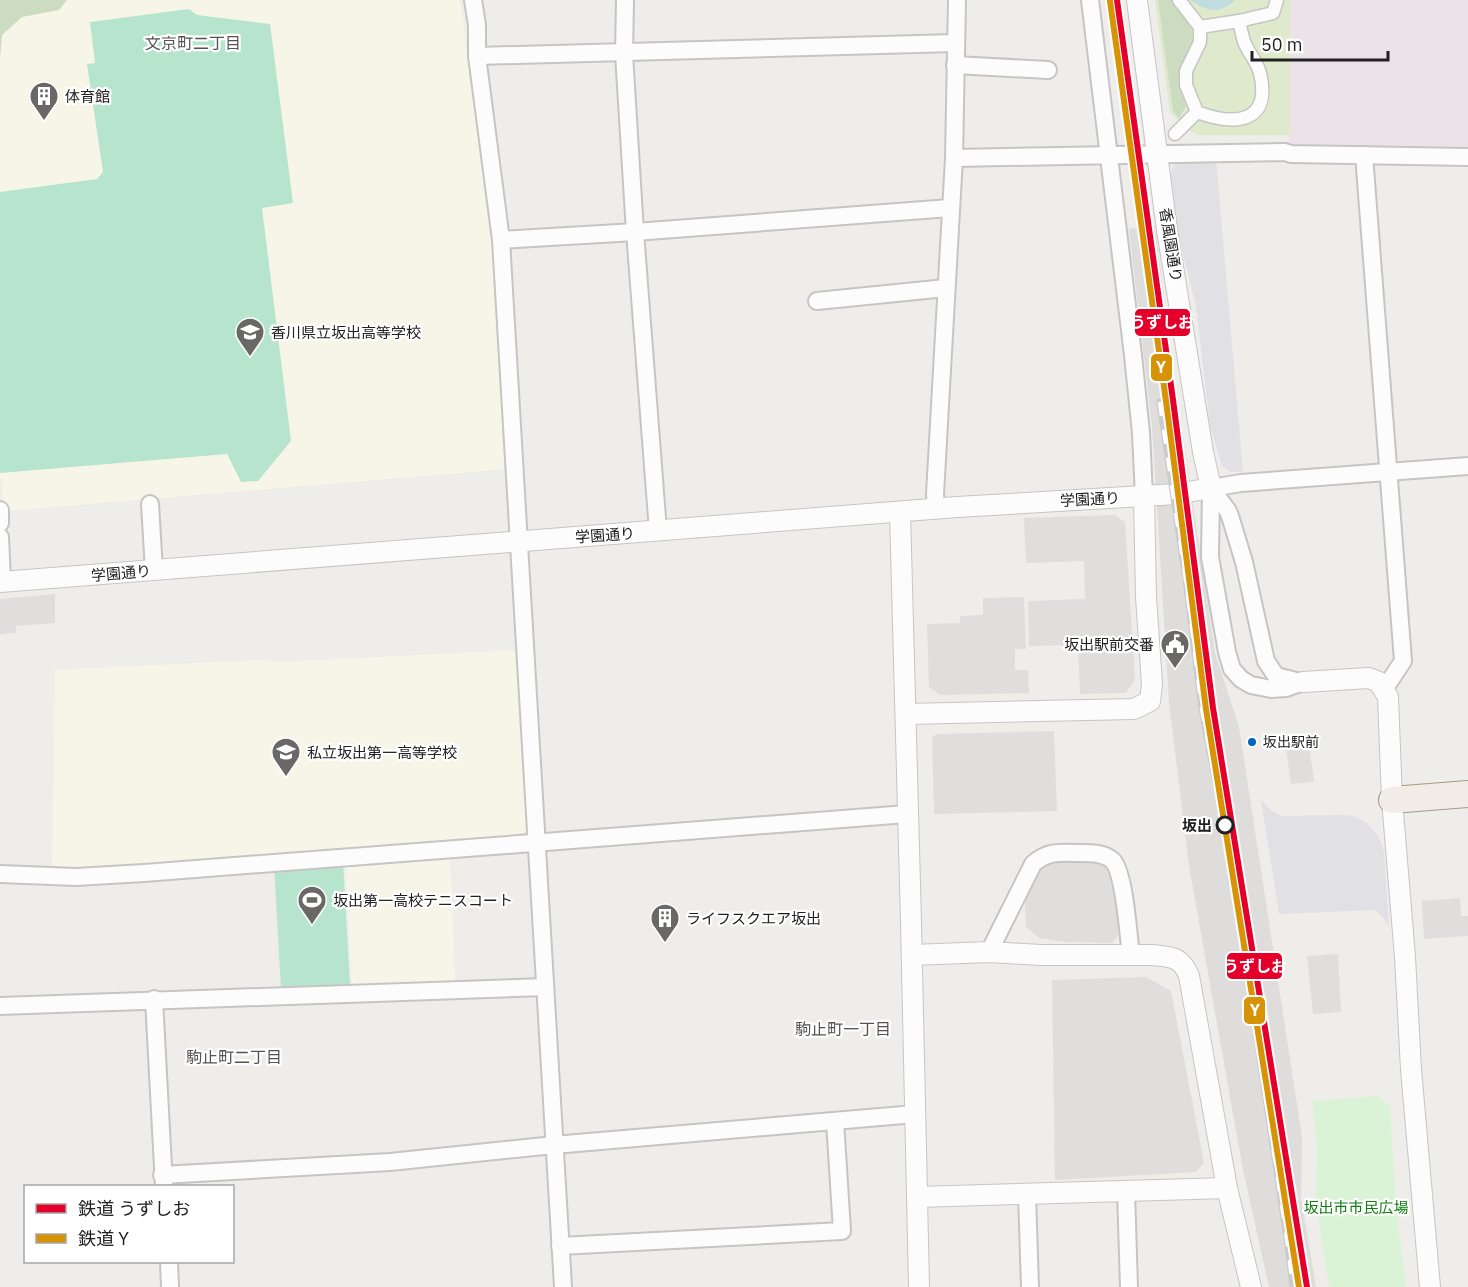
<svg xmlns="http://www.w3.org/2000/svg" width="1468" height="1287" font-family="'IBM Plex Sans','Noto Sans JP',sans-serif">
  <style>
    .industrial { fill: #ece3e9 }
    .education { fill: #f7f5e7 }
    .grass { fill: #deeacb }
    .forest { fill: #ccdcc0 }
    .park { fill: #daf3d7 }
    .pitch { fill: #b7e4cd }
    .parking { fill: #dfdedd }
    .plaza { fill: #e1e0e4 }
    .water { fill: #bfdce0 }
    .pier { fill: #dedddc }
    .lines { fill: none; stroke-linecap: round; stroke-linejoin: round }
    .pedestrian-casing { stroke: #c6c5c4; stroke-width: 15 }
    .minor-casing { stroke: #c6c5c4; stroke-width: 20 }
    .tertiary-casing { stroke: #c6c5c4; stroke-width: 22 }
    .primary-casing { stroke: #a59987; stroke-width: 28 }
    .pedestrian { stroke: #fdfcfc; stroke-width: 12 }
    .minor { stroke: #fdfcfc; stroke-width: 16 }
    .tertiary { stroke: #fdfcfc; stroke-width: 20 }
    .primary { stroke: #f1ece7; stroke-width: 26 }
    .rail-casing { stroke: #cbcbcb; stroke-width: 7 }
    .rail { stroke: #fff; stroke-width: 4.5; stroke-dasharray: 14; stroke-linecap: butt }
    .rail-1-casing { stroke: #fff; stroke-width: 10 }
    .rail-2-casing { stroke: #fff; stroke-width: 10 }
    .rail-1 { stroke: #e4002b; stroke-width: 6 }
    .rail-2 { stroke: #d79205; stroke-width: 6 }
    .bus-dot { fill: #0065bd; stroke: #fff; stroke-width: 2 }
    .stop-dot { fill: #fff; stroke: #212121; stroke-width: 3 }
    .labels { text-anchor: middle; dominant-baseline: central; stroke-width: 4.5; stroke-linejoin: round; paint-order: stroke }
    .bus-label { font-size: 14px; fill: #212121; stroke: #fff; text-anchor: start }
    .poi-label { font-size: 15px; fill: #212121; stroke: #fff; text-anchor: start }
    .street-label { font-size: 15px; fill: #212121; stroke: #fff }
    .stop-label { font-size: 15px; font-weight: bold; fill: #212121; stroke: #fff; text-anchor: end }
    .park-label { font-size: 15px; fill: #117d12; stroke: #fff }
    .neighbourhood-label { font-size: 16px; fill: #545454; stroke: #fff }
    .line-badge { stroke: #fff; stroke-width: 2 }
    .badge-label { font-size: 16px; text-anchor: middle; font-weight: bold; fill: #fff }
  </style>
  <rect width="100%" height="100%" fill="#efedea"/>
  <!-- industrial -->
  <polygon class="industrial" points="1290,0 1468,0 1468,152 1370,152 1359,146 1289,146"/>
  <!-- education -->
  <g class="education">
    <polygon points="0,0 460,0 494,244 507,469 5,511 0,472"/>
    <polygon points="520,650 529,830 509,839 52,873 55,670 263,660 279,662"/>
    <polygon points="450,854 455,981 352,987 345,861"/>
  </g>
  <!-- grass -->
  <polygon class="grass" points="1155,0 1290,0 1290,135 1198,135 1190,131 1170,112"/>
  <!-- forest -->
  <g class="forest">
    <polygon points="0,0 67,0 59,10 22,17 2,35 0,58"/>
    <path d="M1158,0H1174C1186,16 1199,31 1189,52C1187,57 1182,62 1180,68C1176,80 1182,94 1186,106L1179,118L1173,111Z"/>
  </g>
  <!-- park -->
  <polygon class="park" points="1377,1096 1390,1106 1396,1206 1406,1287 1329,1287 1316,1205 1317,1145 1312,1101"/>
  <!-- pitch -->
  <g class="pitch">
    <polygon points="189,9 197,15 270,24 293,203 262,208 291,441 258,481 241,482 227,454 0,473 0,192 97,179 103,172 87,64 95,63 90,22"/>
    <polygon points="343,862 350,985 281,989 274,865"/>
  </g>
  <!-- parking -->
  <g class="parking">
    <polygon points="1115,515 1125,522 1135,680 1126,693 1080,694 1078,645 1029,646 1028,601 1085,599 1084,561 1026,563 1024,518"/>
    <polygon points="55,594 55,623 16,626 16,633 0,634 0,599"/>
    <polygon points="1024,597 1026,649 1015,649 1015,670 1028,670 1029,693 940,695 929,687 927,624 960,623 960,616 983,615 983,598"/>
    <polygon points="1054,731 1057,811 934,814 932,738 936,734"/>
    <polygon points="1308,737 1314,782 1291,784 1285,740"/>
    <polygon points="1059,860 1103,862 1117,878 1120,924 1118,935 1112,943 1065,942 1039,938 1026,927 1025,906 1027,894 1036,877 1044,867"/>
    <polygon points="1460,898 1461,916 1468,916 1468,936 1424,939 1422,901"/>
    <polygon points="1338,954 1341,1012 1313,1014 1307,956"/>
    <polygon points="1146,977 1171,991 1204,1163 1196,1172 1055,1180 1052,980"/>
  </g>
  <!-- plaza -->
  <g class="plaza">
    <polygon points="1216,159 1243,472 1231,472 1222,466 1210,425 1196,306 1176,226 1170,173 1177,162"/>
    <polygon points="1261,800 1271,810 1281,816 1344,815 1352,816 1366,822 1379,837 1384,852 1389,926 1382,916 1374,910 1279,914"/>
  </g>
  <!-- water -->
  <path class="water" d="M1190,0H1235C1219,15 1207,11 1190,0Z"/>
  <!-- pier -->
  <polygon class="pier" points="1155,226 1175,382 1215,653 1239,727 1302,1137 1301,1197 1316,1287 1269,1287 1243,1170 1189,866 1169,702 1152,426 1129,229"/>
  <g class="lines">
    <!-- pedestrian casing -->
    <g class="pedestrian-casing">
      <g id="pedestrian">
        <polyline points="1239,21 1273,13 1277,0"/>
        <path d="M1197,112C1234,126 1272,124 1260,73C1257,62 1249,53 1245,44C1242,37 1241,28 1239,21L1200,27"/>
        <polyline points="1175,134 1197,112 1186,85 1186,71 1200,42 1200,27 1179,0"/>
      </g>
    </g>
    <!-- minor casing -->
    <g class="minor-casing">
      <g id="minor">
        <polyline points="473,0 477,25 477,56 501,240 563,1287"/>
        <polyline points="625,0 624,54 635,232 658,531"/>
        <polyline points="1090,0 1133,355 1141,433 1144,496"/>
        <polyline points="477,56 955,43"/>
        <polyline points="955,65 1048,70"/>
        <polyline points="1364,155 1403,661 1385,688"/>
        <polyline points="954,158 1285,152 1291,154 1468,157"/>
        <polyline points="501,240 635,232 950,208"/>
        <polyline points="817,301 946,288"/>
        <polyline points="1211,488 1210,557 1227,652 1232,669 1241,679 1251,685 1271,689 1286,688 1303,682"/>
        <polyline points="1211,488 1241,483 1468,466"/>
        <polyline points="1211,488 1228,511 1230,516 1244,562 1266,661 1276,676 1300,682"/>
        <polyline points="150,504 154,570"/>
        <polyline points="936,508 935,494 954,158 957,0"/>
        <polyline points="0,510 0,523"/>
        <polyline points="0,537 2,582"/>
        <polyline points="0,874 76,877 144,873 907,814"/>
        <path d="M989,952L1033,864C1046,852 1058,852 1076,853C1088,853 1102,852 1112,860C1125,872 1128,935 1131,955"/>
        <polyline points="154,999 164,1186"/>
        <polyline points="0,1006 545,987"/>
        <polyline points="162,1175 390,1162 554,1145 915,1114"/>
        <polyline points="1126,1191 1129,1287"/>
        <polyline points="1027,1194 1030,1287"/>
        <polyline points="560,1246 842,1231 835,1121"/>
        <polyline points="169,1262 170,1287"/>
      </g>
    </g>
    <!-- tertiary casing -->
    <g class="tertiary-casing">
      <g id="tertiary">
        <polyline points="900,512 911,922 919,1287"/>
        <polyline points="0,582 957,507 1177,494 1211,488 1203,452 1167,230 1137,0"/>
        <polyline points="1303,682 1369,678 1379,682 1388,697 1392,800 1405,957 1411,1069 1430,1287"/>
        <polyline points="906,714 1134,709 1150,701 1152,684 1146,597 1144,496"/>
        <path d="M912,955L989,952L1041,955H1152C1171,957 1181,956 1189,976L1227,1188L1251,1287"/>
        <polyline points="917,1197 1227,1188"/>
      </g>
    </g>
    <!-- primary casing -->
    <g class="primary-casing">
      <polyline id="primary" points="1392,800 1468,794"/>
    </g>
    <!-- pedestrian -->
    <use href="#pedestrian" class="pedestrian"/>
    <!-- minor -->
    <use href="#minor" class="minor"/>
    <!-- tertiary -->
    <use href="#tertiary" class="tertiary"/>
    <!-- primary -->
    <use href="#primary" class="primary"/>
    <!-- rail casing -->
    <g class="rail-casing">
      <polyline id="rail" points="1160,402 1187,587 1202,709 1229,852 1288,1245 1293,1287"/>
    </g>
    <!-- rail -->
    <use href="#rail" class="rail"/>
    <!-- rail-1 casing -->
    <g class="rail-1-casing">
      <polyline id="rail-1" points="1117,0 1173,400 1213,708 1307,1287"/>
    </g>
    <!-- rail-2 casing -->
    <g class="rail-2-casing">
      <polyline id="rail-2" points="1110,1 1166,401 1206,709 1299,1287"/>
    </g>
    <!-- rail-1 -->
    <use href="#rail-1" class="rail-1"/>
    <!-- rail-2 -->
    <use href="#rail-2" class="rail-2"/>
  </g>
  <!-- icons -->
  <defs>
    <g id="building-pin" transform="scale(1.5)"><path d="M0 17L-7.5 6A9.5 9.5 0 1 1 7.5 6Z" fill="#696867" stroke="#fff"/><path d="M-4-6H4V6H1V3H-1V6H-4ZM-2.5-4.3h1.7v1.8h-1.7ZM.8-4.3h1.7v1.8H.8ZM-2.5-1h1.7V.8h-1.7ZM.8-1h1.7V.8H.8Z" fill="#fff"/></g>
    <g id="school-pin" transform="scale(1.5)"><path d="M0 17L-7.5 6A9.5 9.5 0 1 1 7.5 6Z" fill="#696867" stroke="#fff"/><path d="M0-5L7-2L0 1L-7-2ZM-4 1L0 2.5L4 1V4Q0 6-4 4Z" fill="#fff"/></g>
    <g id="civic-pin" transform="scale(1.5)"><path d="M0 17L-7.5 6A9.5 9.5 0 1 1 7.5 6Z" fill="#696867" stroke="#fff"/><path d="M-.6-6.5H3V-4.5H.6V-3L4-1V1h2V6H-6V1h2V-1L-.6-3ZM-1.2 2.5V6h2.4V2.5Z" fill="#fff"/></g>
    <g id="stadium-pin" transform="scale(1.5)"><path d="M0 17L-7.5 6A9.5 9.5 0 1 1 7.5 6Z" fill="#696867" stroke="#fff"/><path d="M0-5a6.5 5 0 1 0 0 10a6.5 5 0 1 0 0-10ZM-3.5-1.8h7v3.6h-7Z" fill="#fff"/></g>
  </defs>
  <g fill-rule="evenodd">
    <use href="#building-pin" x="44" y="96"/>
    <use href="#school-pin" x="250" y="332"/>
    <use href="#civic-pin" x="1175" y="644"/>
    <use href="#school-pin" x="286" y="752"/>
    <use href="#stadium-pin" x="312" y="900"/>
    <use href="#building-pin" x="665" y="918"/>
  </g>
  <!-- markers -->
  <circle class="bus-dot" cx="1252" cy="742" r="5"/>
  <circle class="stop-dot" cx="1225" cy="825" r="8"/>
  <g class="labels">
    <!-- bus labels -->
    <g class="bus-label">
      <text x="1263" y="742">坂出駅前</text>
    </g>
    <!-- poi labels -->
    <g class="poi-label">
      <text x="65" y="96">体育館</text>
      <text x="271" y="332">香川県立坂出高等学校</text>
      <text x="1154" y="644" text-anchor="end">坂出駅前交番</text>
      <text x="307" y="752">私立坂出第一高等学校</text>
      <text x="333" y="900">坂出第一高校テニスコート</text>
      <text x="686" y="918">ライフスクエア坂出</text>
    </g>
    <!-- street labels -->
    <g class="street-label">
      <text transform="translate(1171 245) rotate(81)">香風園通り</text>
      <text transform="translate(1090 499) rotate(-3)">学園通り</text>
      <text transform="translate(605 535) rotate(-4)">学園通り</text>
      <text transform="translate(121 573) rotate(-5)">学園通り</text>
    </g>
    <!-- stop labels -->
    <g class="stop-label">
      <text x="1212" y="825">坂出</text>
    </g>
    <!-- park labels -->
    <g class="park-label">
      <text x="1356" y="1207">坂出市市民広場</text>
    </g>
    <!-- neighbourhood labels -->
    <g class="neighbourhood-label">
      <text x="193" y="43">文京町二丁目</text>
      <text x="843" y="1029">駒止町一丁目</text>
      <text x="234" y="1057">駒止町二丁目</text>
    </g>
  </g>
  <g class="line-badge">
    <rect x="1134" y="308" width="57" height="29" rx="6" fill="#e4002b"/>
    <rect x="1150" y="353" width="23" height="29" rx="6" fill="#d79205"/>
    <rect x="1226" y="952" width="57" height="28" rx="6" fill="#e4002b"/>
    <rect x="1243" y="996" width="23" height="29" rx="6" fill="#d79205"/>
  </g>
  <g class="badge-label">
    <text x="1162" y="328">うずしお</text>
    <text x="1161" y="373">Y</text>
    <text x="1255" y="972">うずしお</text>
    <text x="1255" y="1016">Y</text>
  </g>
  <!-- legend -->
  <rect x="24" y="1185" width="210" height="78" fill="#ffffff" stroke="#a6a6a6" stroke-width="1.5"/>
  <rect x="36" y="1204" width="30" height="9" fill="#e4002b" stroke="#a6a6a6" stroke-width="1.5"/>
  <text x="78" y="1215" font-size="18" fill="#212121">鉄道 うずしお</text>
  <rect x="36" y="1234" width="30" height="9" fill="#d79205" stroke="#a6a6a6" stroke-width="1.5"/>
  <text x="78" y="1245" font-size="18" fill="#212121">鉄道 Y</text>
  <!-- scale -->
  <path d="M1252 51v9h136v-9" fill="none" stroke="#212121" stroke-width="3"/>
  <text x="1261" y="51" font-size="18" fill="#212121" stroke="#ffffff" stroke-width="4.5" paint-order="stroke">50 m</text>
</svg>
